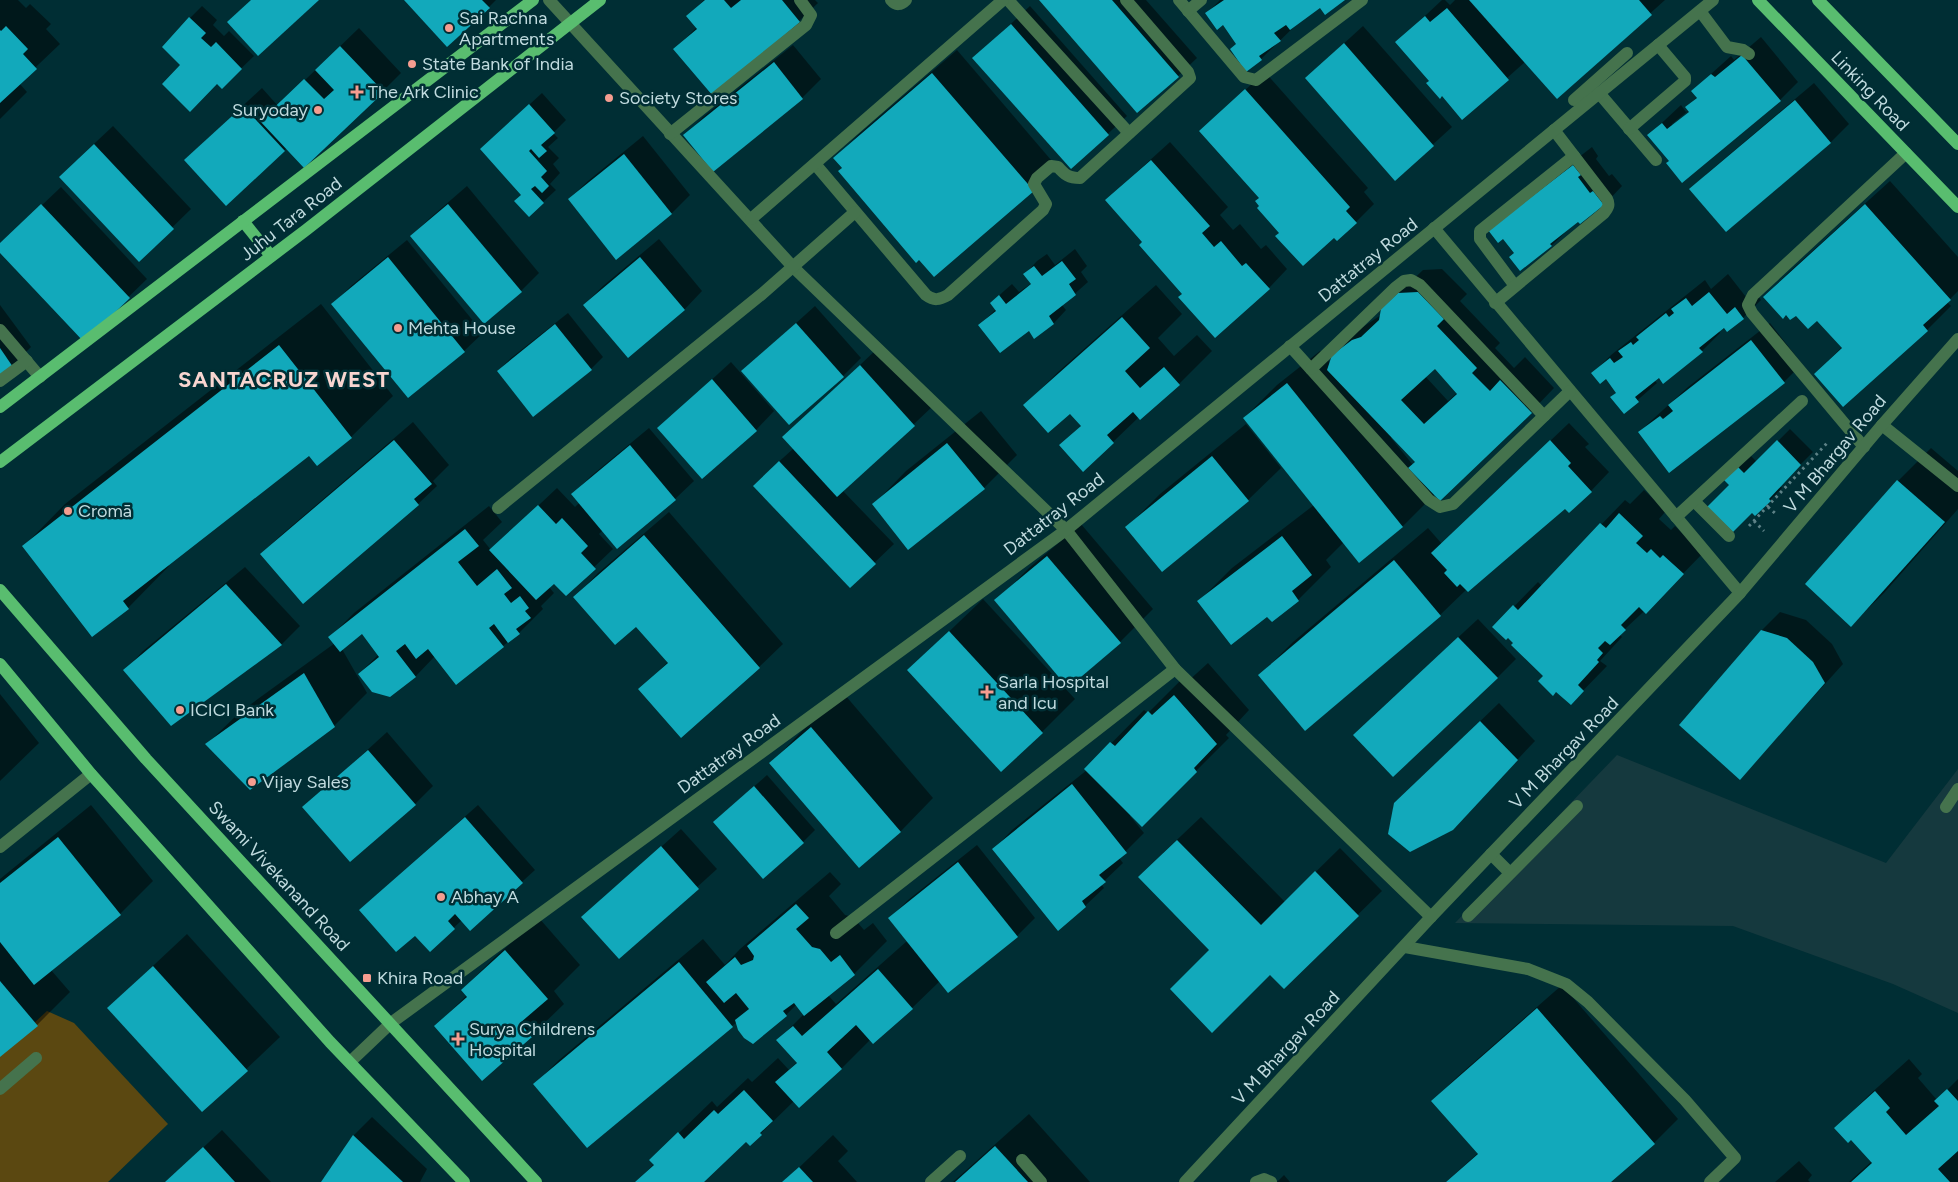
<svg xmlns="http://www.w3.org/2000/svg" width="1958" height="1182" font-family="Figtree,sans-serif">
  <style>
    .built { fill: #15393e }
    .green { fill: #5b4811 }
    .shadow { fill: #0007; fill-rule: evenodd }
    .building { fill: #12a9bb; fill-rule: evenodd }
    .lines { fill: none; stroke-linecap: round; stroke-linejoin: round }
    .path { stroke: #5d8287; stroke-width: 3; stroke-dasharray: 2.5 4; stroke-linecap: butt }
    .minor { stroke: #45734d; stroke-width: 12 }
    .major { stroke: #59bd6f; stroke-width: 12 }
    .poi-dot { fill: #f59d90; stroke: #002e34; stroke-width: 2 }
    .labels { text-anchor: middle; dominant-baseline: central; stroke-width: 5; stroke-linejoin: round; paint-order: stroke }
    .poi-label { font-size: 18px; fill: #c0dbdf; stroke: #002e34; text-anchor: start }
    .street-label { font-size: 18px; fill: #c0dbdf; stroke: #002e34 }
    .district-label { font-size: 22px; font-weight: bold; letter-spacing: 1px; fill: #f8d5d0; stroke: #002e34 }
  </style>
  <rect width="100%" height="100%" fill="#002e34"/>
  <!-- built -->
  <polygon class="built" points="1617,755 1886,863 1958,769 1958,1013 1893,984 1733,926 1455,923"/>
  <!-- green -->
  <polygon class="green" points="47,1011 74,1023 168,1124 108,1182 0,1182 0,1055"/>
  <!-- shadow -->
  <g class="shadow">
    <polygon points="0,0 18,0 26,8 30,4 51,24 46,29 60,44 19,83 27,92 0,119"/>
    <polygon points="406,0 496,0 489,7"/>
    <polygon points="704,0 815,0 818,3 799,21 675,49 697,27 688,16"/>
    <polygon points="1040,0 1146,0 1197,58 1178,76"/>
    <polygon points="1220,0 1343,0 1320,7 1298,23 1261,59 1237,43 1224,24 1207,13"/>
    <polygon points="1442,0 1445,0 1450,5 1455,0 1665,0 1557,97 1525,62 1462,118 1397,42"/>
    <polygon points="202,6 217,20 213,25 224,36 229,31 254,56 222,87 217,82 182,65 190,18"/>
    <polygon points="1030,6 1127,116 1071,168 974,58"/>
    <polygon points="1363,26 1452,127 1395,179 1306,78"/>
    <polygon points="359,28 401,73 383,91 287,148 226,204 204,142 262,88 278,106"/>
    <path d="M1761,37L1798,82L1780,100L1670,161L1649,135L1681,105L1686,112L1689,110L1687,108L1697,97L1692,91L1731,56L1734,60ZM1693,107L1694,109L1672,127V124Z"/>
    <polygon points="793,45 821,79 802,98 713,170 685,136 703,117"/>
    <polygon points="957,50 1057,167 919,259 834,159 858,135"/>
    <polygon points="1265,72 1368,188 1364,192 1374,204 1356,222 1335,236 1281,233 1261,206 1260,198 1200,131"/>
    <polygon points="1814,83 1849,124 1831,142 1726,230 1691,189 1710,171"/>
    <polygon points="542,93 566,120 553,133 558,138 548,147 559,158 553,164 560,173 550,184 556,190 543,202 523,195 494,137"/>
    <polygon points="113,126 191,209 139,260 79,158"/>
    <polygon points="643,136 690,195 672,213 569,199 588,181"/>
    <polygon points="1170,142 1228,207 1220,215 1233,230 1240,224 1261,249 1266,245 1287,269 1269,288 1183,293 1144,242 1106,200"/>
    <polygon points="1592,147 1598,156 1596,159 1609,176 1612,174 1622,186 1604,205 1578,220 1552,245 1520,270 1515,252 1508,212"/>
    <polygon points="1890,181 1958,257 1958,291 1947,302 1951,306 1927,330 1815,374 1842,347 1817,319 1796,314 1764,297 1788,273"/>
    <polygon points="467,186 539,273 521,291 411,236 430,218"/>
    <polygon points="61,187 147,279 84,340 0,251 0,245"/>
    <polygon points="659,239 702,291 684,310 584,305 603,286"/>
    <polygon points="407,240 483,333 464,351 408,397 333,304 351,286"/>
    <polygon points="1075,249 1087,266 1081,272 1088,282 1062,305 1066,310 1054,323 1035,337 1029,330 980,325 996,309 991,303 1004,291 1012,284 1019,292 1032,283 1025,274 1037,261 1047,254 1055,265"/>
    <path d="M1442,269L1467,294L1460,301L1500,343L1495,348L1514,368L1525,357L1554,388L1531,412L1435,494L1403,526L1359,561L1344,542L1326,560L1331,567L1298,600L1268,615L1199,601L1232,568L1314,505L1244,418L1277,385L1320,351L1330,363L1333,356L1357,331L1381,315L1382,309L1423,270ZM1435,368L1457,393L1448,401L1425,376ZM1392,437L1417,462L1413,465L1391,438Z"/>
    <polygon points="1728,274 1746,297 1754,290 1761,300 1743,318 1719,331 1720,333 1702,351 1654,380 1657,383 1624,412 1617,392 1606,377 1593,373 1611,355 1705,280 1711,289"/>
    <polygon points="1156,285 1182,314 1158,338 1174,356 1197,335 1212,351 1179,384 1139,417 1113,442 1061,445 1082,425 1070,412 1025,405 1058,372"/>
    <polygon points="321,304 393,396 351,437 309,454 168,564 169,566 128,608 24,546 65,504"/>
    <polygon points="0,305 31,347 12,366 0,375"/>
    <polygon points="815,306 861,358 843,376 743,371"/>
    <polygon points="568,313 603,357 591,369 498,371 511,358"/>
    <polygon points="1770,323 1802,364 1784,382 1639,432 1688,387"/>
    <polygon points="879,347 933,406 843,491 894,544 850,586 773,467 794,448 784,437"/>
    <polygon points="731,362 774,411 756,430 659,428"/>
    <polygon points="981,411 1017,455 984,488 874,504 906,471"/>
    <polygon points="413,422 449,465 433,481 437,486 418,504 303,602 262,554 280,536"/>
    <polygon points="1569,423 1589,444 1585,447 1609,472 1591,491 1565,507 1467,589 1440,615 1305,729 1260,675 1293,642 1428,528 1442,544"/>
    <polygon points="1246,424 1281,468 1248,500 1127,527 1160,494"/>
    <polygon points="649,428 694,481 675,499 603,530 599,534 613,549 566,594 554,582 549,587 554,593 541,606 543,609 519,633 456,683 435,656 416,676 389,696 359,674 379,654 362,633 342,649 367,693 334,726 250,788 207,744 240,712 335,643 330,637 354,613 489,506 502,522 483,540 491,550 557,488 575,507 580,502 573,494 591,476"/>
    <polygon points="1790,429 1813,452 1780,485 1782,488 1755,515 1726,480 1750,455 1757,462"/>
    <polygon points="1931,448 1958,471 1958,509 1884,593 1851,625 1807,584 1898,481"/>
    <polygon points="1644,490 1666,511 1659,519 1671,530 1675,526 1684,535 1707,549 1669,588 1626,628 1620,635 1622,637 1600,661 1607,666 1571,703 1515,643 1494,627 1538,582 1542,586 1625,500 1630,504"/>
    <polygon points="669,512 783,644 759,667 640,689 668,662 636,625 575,597 598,573"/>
    <polygon points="1081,524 1153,609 1120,642 996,601 1029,568"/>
    <polygon points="245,567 300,626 282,644 171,724 125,670 143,651"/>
    <polygon points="983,599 1075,699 1042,732 909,670"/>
    <polygon points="1780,612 1806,620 1832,644 1843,664 1740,778 1762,630"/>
    <polygon points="1478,619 1516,659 1497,678 1373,716"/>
    <polygon points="1208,663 1249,710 1226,735 1229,738 1142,825 1131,814 1130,816 1144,833 1119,858 1123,863 1101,884 1104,888 1085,906 994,849 1012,830 1087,770 1086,769 1144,710 1148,713 1182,679 1186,683"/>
    <polygon points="0,694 39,743 0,781"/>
    <polygon points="845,695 933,798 901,831 859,866 771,763 803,730"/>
    <polygon points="1499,703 1535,741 1464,816 1414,785"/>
    <polygon points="387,732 433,786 415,804 304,808"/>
    <polygon points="767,775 815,830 803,842 727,810"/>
    <polygon points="91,805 153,881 120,914 51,970 70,992 37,1025 0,1056 0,879"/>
    <polygon points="478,805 535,870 470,929 462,920 430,950 415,934 373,898"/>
    <polygon points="1201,817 1285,902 1340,848 1382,891 1284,987 1271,973 1211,950 1163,853"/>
    <polygon points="681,829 717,869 619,958 583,917"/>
    <polygon points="977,845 1035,918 1017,936 940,981 912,1008 871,1039 842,1068 799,1106 794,1101 750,1144 746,1140 703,1182 636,1182 654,1164 651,1160 712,1101 717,1107 748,1078 752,1082 778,1058 789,1070 797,1062 778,1040 804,1014 797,1004 786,1015 737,1022 732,1026 535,1084 559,1060 703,939 725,965 740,949 830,872 841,884 829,896 845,915 853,917 864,930 873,923 887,941 854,974 828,995 836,1004 907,941 889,919 908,900"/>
    <polygon points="539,918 580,965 554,991 564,1004 531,1036 436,1026 467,995 462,990 495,957"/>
    <polygon points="187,934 280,1037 202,1111 108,1008"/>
    <polygon points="1562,985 1678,1119 1654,1143 1609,1182 1446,1182 1478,1153 1433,1101 1457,1077"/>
    <polygon points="1909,1059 1922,1074 1918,1078 1937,1100 1958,1079 1958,1182 1849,1182 1872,1161 1851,1138 1836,1128 1869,1095"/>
    <polygon points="1029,1114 1090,1182 953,1182"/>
    <polygon points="372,1117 427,1169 420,1182 323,1182 353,1136"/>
    <polygon points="222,1130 271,1182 166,1182"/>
    <polygon points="833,1135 848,1151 838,1161 857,1182 784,1182"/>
    <polygon points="1799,1161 1812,1175 1808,1180 1810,1182 1775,1182"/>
    <polygon points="1284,1175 1290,1182 1277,1182"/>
  </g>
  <!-- building -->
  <g class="building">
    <polygon points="251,0 319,0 258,56 227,22"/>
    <polygon points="404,0 482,0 490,8 447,47"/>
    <polygon points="705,0 724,0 731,8 741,0 782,0 800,22 713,96 673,49 697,29 686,16"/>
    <polygon points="1039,0 1112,0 1179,77 1137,113"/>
    <polygon points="1224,0 1345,0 1325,15 1320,8 1290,30 1286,25 1274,33 1281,41 1259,56 1262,60 1246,72 1230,49 1236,44 1223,25 1217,30 1205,13"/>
    <polygon points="1469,0 1639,0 1652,15 1557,99"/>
    <polygon points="1447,8 1509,80 1462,120 1442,96 1440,99 1426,83 1429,81 1395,42 1425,16 1430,22"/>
    <polygon points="189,17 206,33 201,38 211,47 216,42 242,69 222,89 217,84 190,112 162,84 180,65 162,47"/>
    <polygon points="1011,24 1109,135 1071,169 972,58"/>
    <polygon points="6,26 28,49 23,54 37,69 0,103 0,30 1,31"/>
    <polygon points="1344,43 1434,146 1395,181 1305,78"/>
    <polygon points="340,46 384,92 304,168 260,121 304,79 324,99 334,90 315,70"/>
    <polygon points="1742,55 1781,101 1682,183 1666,163 1669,161 1647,135 1662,123 1667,129 1689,112 1685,107 1697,98 1691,91 1711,74 1715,77"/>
    <polygon points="774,62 803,99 713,172 683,135"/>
    <polygon points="932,73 1034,191 934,277 919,260 916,263 838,171 842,168 833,158"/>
    <polygon points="1245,89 1350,207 1346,211 1357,223 1337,241 1334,238 1303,266 1275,236 1279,233 1257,208 1259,206 1255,201 1259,198 1199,131"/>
    <polygon points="1795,100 1831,143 1726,232 1689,189"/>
    <polygon points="529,104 555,133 541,145 547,151 539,158 531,149 529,151 547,171 541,177 549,186 542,193 535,186 531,189 544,203 529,217 514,201 521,195 480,149"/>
    <polygon points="243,106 285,151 226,206 184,160"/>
    <polygon points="94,144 174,229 139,262 59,177"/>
    <polygon points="624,154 672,214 616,260 568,199"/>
    <polygon points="1151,160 1210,226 1202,233 1214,247 1221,241 1242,266 1246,263 1270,289 1215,338 1178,297 1182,294 1139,245 1142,242 1105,200"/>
    <polygon points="1573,165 1581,175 1578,177 1590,193 1593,191 1604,205 1580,224 1578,222 1550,244 1552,246 1520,271 1509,257 1514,253 1503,239 1498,243 1488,230"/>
    <polygon points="41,204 130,298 84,342 0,253 0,243"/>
    <polygon points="448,204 522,292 484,324 410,236"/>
    <polygon points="1865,204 1951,300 1923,325 1928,331 1843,407 1814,374 1842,348 1817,321 1808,329 1796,316 1790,320 1786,315 1783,319 1763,297"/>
    <polygon points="388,257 465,352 408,398 331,304"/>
    <polygon points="640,257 685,310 628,358 583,305"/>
    <polygon points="1062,261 1076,279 1069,284 1076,295 1049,316 1054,324 1034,339 1029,331 1000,353 978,325 996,311 990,303 999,295 1006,304 1031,284 1023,274 1034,266 1042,276"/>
    <path d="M1418,292L1444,319L1437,326L1477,368L1472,373L1490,391L1500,380L1532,413L1440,501L1408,468L1415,462L1327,370L1332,355L1352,340L1361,337L1379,320L1381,309L1398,293ZM1435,369L1457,394L1424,424L1401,400Z"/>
    <polygon points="1709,292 1727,314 1735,307 1744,319 1727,332 1724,328 1699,348 1703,352 1663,384 1659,378 1635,397 1639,402 1624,414 1610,397 1616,393 1606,379 1600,384 1591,373 1610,358 1614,363 1623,357 1618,351 1631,342 1633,345 1639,340 1636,337 1666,313 1669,317 1674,313 1671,309 1686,298 1692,306"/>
    <polygon points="1122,317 1150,348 1125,371 1140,388 1164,367 1180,385 1140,420 1133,412 1107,435 1114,443 1083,472 1059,445 1081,426 1070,414 1048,433 1023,405"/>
    <polygon points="796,323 844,377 789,425 741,371"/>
    <polygon points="555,324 592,370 533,417 497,371"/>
    <polygon points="1751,340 1785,383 1669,473 1638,432 1660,416 1663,419 1673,411 1668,405"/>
    <polygon points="279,345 352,438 317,466 309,456 123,601 129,609 92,637 22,546"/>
    <polygon points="0,348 13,367 0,376"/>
    <polygon points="860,365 915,426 837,497 782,437"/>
    <polygon points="712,379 757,431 702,479 657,428"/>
    <polygon points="1287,383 1403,527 1359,563 1243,418"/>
    <polygon points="394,440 432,484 414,499 419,505 303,604 260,554"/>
    <polygon points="1550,440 1571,463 1568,466 1592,492 1569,513 1565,509 1468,592 1460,584 1457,587 1444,573 1447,570 1431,553"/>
    <polygon points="1777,440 1801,465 1769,499 1771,501 1755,516 1752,513 1733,532 1707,507 1729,485 1724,480 1737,466 1744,473"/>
    <polygon points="947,443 985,489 908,550 872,504"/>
    <polygon points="630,445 676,500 617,549 571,494"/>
    <polygon points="1212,456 1249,501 1162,572 1125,527"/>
    <polygon points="779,461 876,564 850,588 753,486"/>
    <polygon points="1897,480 1945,522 1851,627 1805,584"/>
    <polygon points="538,505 556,524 562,518 588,546 581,553 596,569 566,596 554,584 536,600 489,550"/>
    <polygon points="1619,513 1643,536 1636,543 1647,553 1651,549 1660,558 1663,555 1684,574 1646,614 1639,607 1621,625 1626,630 1610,645 1605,641 1598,648 1603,653 1597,660 1599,662 1578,685 1584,691 1571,705 1556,692 1553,696 1538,681 1543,676 1511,645 1513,643 1508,638 1506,640 1492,627 1513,605 1518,610 1600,523 1606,528"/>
    <polygon points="465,529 479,546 458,562 477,586 497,569 512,588 504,594 511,603 520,596 529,608 525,611 531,618 516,629 520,634 508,643 494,624 489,628 504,647 456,685 428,649 416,659 405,644 396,651 416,677 390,697 372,692 358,674 379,657 362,634 340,652 328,637"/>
    <polygon points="644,535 760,668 681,738 638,689 668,663 636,627 615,645 573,597"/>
    <polygon points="1282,536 1312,575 1292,591 1299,601 1272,622 1267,617 1231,645 1197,601"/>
    <polygon points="1047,556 1121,643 1068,688 994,600"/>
    <polygon points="1394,560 1441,616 1305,731 1258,675"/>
    <polygon points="226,584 282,645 171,726 123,670"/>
    <polygon points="1761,630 1787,638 1813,662 1825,683 1740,780 1679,725"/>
    <polygon points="949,631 1043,733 1001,772 907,670"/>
    <polygon points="1458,637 1498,678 1393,777 1353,735"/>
    <polygon points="304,673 335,727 250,790 205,744"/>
    <polygon points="1174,695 1217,744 1194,768 1197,772 1142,827 1084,769 1110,742 1115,746 1148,711 1152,715"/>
    <polygon points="1480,721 1518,760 1453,830 1410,852 1388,834 1394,803"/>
    <polygon points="811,727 901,832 859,868 769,763"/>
    <polygon points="368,750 416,805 350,862 302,807"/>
    <polygon points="1072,784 1127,853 1099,875 1106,882 1082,901 1086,907 1058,931 992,849"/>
    <polygon points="754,786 804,843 763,879 713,822"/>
    <polygon points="465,817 523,883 470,931 455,914 448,921 455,929 430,952 415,936 396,952 359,910"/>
    <polygon points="58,837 121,915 34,985 0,942 0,883"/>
    <polygon points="1177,840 1261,925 1315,871 1359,916 1284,989 1270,975 1212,1033 1170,989 1209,950 1138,877"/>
    <polygon points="661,846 699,889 619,959 581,917"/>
    <polygon points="958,862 1018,937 948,993 888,918"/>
    <polygon points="796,904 809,918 796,929 812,947 820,949 831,962 840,955 855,975 804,1016 794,1003 783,1011 787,1016 753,1044 744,1038 738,1030 735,1020 749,1009 736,993 724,1003 706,982 735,957 741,965 753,960 754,956 747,946"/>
    <polygon points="505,950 548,999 520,1023 532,1037 482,1081 434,1026 467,997 461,990"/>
    <polygon points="679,962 733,1027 587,1148 533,1084"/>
    <polygon points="153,966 248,1071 202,1112 107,1008"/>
    <polygon points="878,969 913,1009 873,1044 856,1025 827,1052 842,1069 799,1108 775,1082 797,1063 776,1040 793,1026 802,1036"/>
    <polygon points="0,981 38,1026 0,1057"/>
    <polygon points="1537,1008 1655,1144 1611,1182 1446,1182 1478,1154 1431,1101"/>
    <polygon points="1947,1089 1958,1101 1958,1151 1938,1169 1950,1182 1851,1182 1872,1163 1851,1140 1848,1143 1834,1128 1875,1091 1890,1108 1886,1112 1906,1135 1939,1106 1934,1101"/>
    <polygon points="744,1090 773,1121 760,1133 762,1135 750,1146 746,1142 704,1182 635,1182 654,1165 649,1160 678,1132 684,1139 714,1110 718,1114"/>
    <polygon points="353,1135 403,1182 321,1182"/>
    <polygon points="995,1146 1028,1182 955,1182"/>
    <polygon points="203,1147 235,1182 165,1182"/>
    <polygon points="799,1167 813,1182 782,1182"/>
  </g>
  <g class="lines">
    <!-- path -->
    <g class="path">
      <polyline points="1768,507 1777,515"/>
      <polyline points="1754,521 1764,531"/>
      <polyline points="1749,526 1829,441"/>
    </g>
    <!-- minor -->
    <g class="minor">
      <polyline points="549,0 793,267 1066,530 1175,669 1431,917"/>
      <path d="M891,0C896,6 901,5 906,0"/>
      <polyline points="1008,0 1129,133"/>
      <polyline points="1179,0 1244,77 1256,80 1362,0"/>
      <polyline points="1188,11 1201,0"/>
      <polyline points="1700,11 1727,47 1743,50 1749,54"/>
      <polyline points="1599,93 1656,160"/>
      <polyline points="1574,100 1627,53"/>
      <polyline points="1629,129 1685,81 1685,77 1658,45"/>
      <polyline points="670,134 806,25 811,15 800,0"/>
      <path d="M815,164L926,295C934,301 939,300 948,295L1043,210L1046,204L1034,184L1037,178L1051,166L1058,167C1065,175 1069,178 1080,178L1190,78L1188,72L1126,0"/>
      <polyline points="751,219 1003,0"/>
      <polyline points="1434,228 1740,593"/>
      <polyline points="1515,286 1480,239 1480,231 1574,156"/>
      <path d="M1495,303L1604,213C1608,208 1610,205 1607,199L1554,130"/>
      <polyline points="0,330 40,377"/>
      <polyline points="1290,346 1429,500 1440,507 1453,504 1570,391"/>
      <polyline points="1311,369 1395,288 1404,281 1411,280 1420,285 1544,416"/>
      <polyline points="0,381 27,361"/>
      <polyline points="1882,425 1958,486"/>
      <polyline points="1864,447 1752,313 1748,305 1753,295 1906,153"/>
      <polyline points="1694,501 1729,536"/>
      <polyline points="498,508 762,294 855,212"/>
      <polyline points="1676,517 1802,401"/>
      <polyline points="1946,807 1958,789"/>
      <polyline points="0,847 91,774"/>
      <polyline points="1491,854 1510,873"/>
      <polyline points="1468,916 1577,806"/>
      <polyline points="836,933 1175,669"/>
      <polyline points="1405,947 1528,969 1566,984 1588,1002 1685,1100 1735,1158 1710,1182"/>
      <polyline points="350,1062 391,1023 1066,530 1713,0"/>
      <polyline points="0,1089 36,1058"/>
      <polyline points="1022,1160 1041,1182"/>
      <polyline points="931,1182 960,1156"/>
      <polyline points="1185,1182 1431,917 1740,593 1882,425 1958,339"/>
      <polyline points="1256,1182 1264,1179 1271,1182"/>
    </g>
    <!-- major -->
    <g class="major">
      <polyline points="1758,0 1958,207"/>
      <polyline points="1818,0 1958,144"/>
      <polyline points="243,221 271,256"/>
      <polyline points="0,407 533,0"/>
      <polyline points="0,462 306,230 600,0"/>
      <polyline points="0,590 146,759 536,1182"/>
      <polyline points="0,664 91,774 330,1042 464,1182"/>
    </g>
  </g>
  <!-- markers -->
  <g class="poi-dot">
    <circle cx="449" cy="28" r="5"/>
    <circle cx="412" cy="64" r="5"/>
    <path d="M354.5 84.5h5v5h5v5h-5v5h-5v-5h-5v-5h5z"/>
    <circle cx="609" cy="98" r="5"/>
    <circle cx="318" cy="110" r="5"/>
    <circle cx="398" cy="328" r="5"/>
    <circle cx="68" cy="511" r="5"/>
    <path d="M984.5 684.5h5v5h5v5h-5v5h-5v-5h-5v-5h5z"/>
    <circle cx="180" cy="710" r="5"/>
    <circle cx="252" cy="782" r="5"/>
    <circle cx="441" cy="897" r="5"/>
    <rect x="362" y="973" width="10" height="10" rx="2.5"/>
    <path d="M455.5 1031.5h5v5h5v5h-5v5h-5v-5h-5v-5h5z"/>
  </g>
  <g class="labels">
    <!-- poi labels -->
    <g class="poi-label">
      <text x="459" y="18">Sai Rachna<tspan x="459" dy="21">Apartments</tspan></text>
      <text x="422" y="64">State Bank of India</text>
      <text x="368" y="92">The Ark Clinic</text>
      <text x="619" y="98">Society Stores</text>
      <text x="308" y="110" text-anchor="end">Suryoday</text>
      <text x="408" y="328">Mehta House</text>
      <text x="78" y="511">Cromā</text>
      <text x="998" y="682">Sarla Hospital<tspan x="998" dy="21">and Icu</tspan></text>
      <text x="190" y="710">ICICI Bank</text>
      <text x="262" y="782">Vijay Sales</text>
      <text x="451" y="897">Abhay A</text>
      <text x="377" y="978">Khira Road</text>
      <text x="469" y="1029">Surya Childrens<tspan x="469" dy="21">Hospital</tspan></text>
    </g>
    <!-- street labels -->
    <g class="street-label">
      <text transform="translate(1870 91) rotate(46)">Linking Road</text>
      <text transform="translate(291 219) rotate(-38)">Juhu Tara Road</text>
      <text transform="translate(1368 260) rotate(-39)">Dattatray Road</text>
      <text transform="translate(1835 454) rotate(-50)">V M Bhargav Road</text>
      <text transform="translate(1054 514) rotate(-38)">Dattatray Road</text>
      <text transform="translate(1564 753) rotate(-46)">V M Bhargav Road</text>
      <text transform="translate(729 754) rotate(-36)">Dattatray Road</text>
      <text transform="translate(279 876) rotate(47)">Swami Vivekanand Road</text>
      <text transform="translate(1286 1048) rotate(-47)">V M Bhargav Road</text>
    </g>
    <!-- district labels -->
    <g class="district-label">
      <text x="284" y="379">SANTACRUZ WEST</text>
    </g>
  </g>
</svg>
